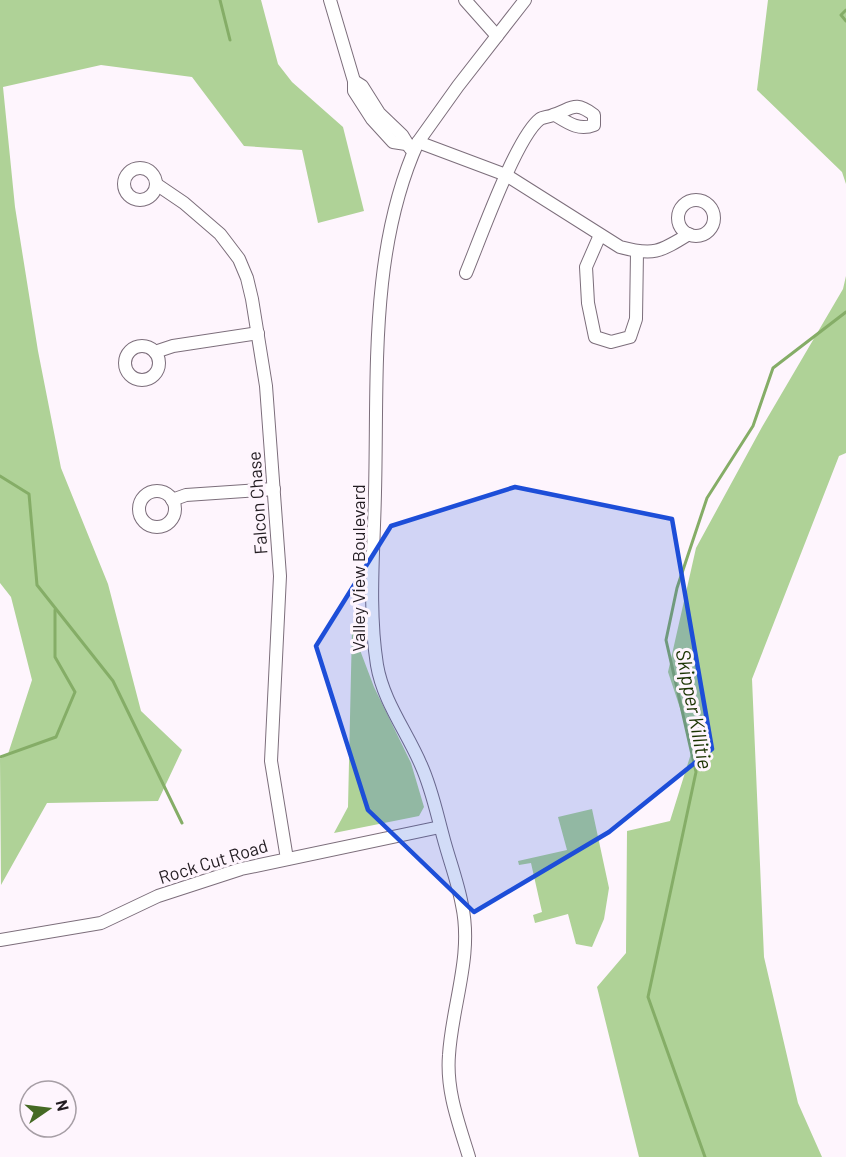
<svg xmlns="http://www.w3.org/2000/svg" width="846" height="1157" font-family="Barlow,sans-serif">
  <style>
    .green { fill: #afd297 }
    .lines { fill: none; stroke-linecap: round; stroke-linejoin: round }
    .stream { stroke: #85ad67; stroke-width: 3 }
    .street-casing { stroke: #7c6e7b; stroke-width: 14 }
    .street { stroke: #fff; stroke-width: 12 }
    .marked { fill: #1d4ed8; fill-opacity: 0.2; stroke: #1d4ed8; stroke-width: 4.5; stroke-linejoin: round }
    .labels { text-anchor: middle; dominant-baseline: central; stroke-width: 6; stroke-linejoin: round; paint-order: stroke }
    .street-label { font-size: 18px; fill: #221c21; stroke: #fef5fd }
    .water-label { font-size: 20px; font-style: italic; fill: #1a3300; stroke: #fef5fd }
  </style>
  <rect width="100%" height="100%" fill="#fef5fd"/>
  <!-- green -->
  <g class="green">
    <polygon points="0,0 261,0 278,64 292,82 343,127 364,211 318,223 302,150 244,146 192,77 101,65 3,87 15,207 38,351 61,468 108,584 141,711 182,750 158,801 47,803 1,885 0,759 8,754 32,680 11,597 0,583"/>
    <polygon points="768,0 846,0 846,184 842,172 757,90"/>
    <polygon points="846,276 846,453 839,456 752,679 764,957 798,1103 822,1157 639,1157 597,987 626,953 627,831 670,821 693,747 668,672 696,548 762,427 843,289"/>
    <polygon points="352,629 374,687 411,763 424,807 419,816 334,833 348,807"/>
    <polygon points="592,809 609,888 604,919 592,947 576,944 568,914 535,923 533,915 542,912 531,863 519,865 518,861 567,850 558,817"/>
  </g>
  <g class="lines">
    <!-- stream -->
    <g class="stream">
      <polyline points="220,0 230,40"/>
      <polyline points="846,10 841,15 846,21"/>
      <polyline points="0,476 29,494 37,585 113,681 182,823"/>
      <polyline points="0,757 56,737 75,692 55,657 55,610"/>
      <polyline points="705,1157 648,997 696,772 666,640 677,588 707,498 753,426 773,368 846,312"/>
    </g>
    <!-- street casing -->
    <g class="street-casing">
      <g id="street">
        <polyline points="330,0 354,81 354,91 372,119 393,142 406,144"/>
        <polyline points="465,0 497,36"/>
        <polyline points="354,81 362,86 379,113 402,135 410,148"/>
        <path d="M418,142L506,175L620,247C653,256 660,252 689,234"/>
        <circle cx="140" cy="184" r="16"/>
        <polyline points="156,184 184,203 220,234 239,259 247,278 252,299 266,386 280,576 271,761 287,859"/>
        <circle cx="696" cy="218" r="18"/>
        <polyline points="600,235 586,267 588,303 595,337 611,342 630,337 636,319 637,252"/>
        <path d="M466,273C479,242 516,137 540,119C543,117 549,117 553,115C572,109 574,100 594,115V125C579,131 568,123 555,115"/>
        <circle cx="142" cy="363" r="17"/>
        <polyline points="155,352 173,346 258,333"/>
        <circle cx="157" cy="509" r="18"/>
        <polyline points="172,500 186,495 274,489"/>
        <polyline points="0,940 101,923 158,896 241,869 440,827"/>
        <path d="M469,1157C459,1124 446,1091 449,1055C452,1005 473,956 462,905C458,883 450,862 444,840C437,815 432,789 421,765C407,732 383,701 377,665C368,608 374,549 375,492C378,376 369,250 418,142L458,86L525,0"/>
      </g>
    </g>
    <!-- street -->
    <use href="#street" class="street"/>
  </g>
  <!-- marked area -->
  <path class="marked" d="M515,487L672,519L712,749L609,832L474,912L368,810L316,646L391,526Z"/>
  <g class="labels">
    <!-- street labels -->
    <g class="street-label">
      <text transform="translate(257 503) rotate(-94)">Falcon Chase</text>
      <text transform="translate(358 568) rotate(-90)">Valley View Boulevard</text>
      <text transform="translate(213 861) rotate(-17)">Rock Cut Road</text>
    </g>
    <!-- water labels -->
    <g class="water-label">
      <text transform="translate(695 709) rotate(79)">Skipper Killitie</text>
    </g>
  </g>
  <!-- north arrow -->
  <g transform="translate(48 1109) rotate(76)"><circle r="28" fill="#fef5fd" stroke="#a69ea5" stroke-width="1.5"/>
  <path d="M0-4.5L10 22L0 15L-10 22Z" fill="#456a24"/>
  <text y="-9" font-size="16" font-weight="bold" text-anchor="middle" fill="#221c21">N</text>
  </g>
</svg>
